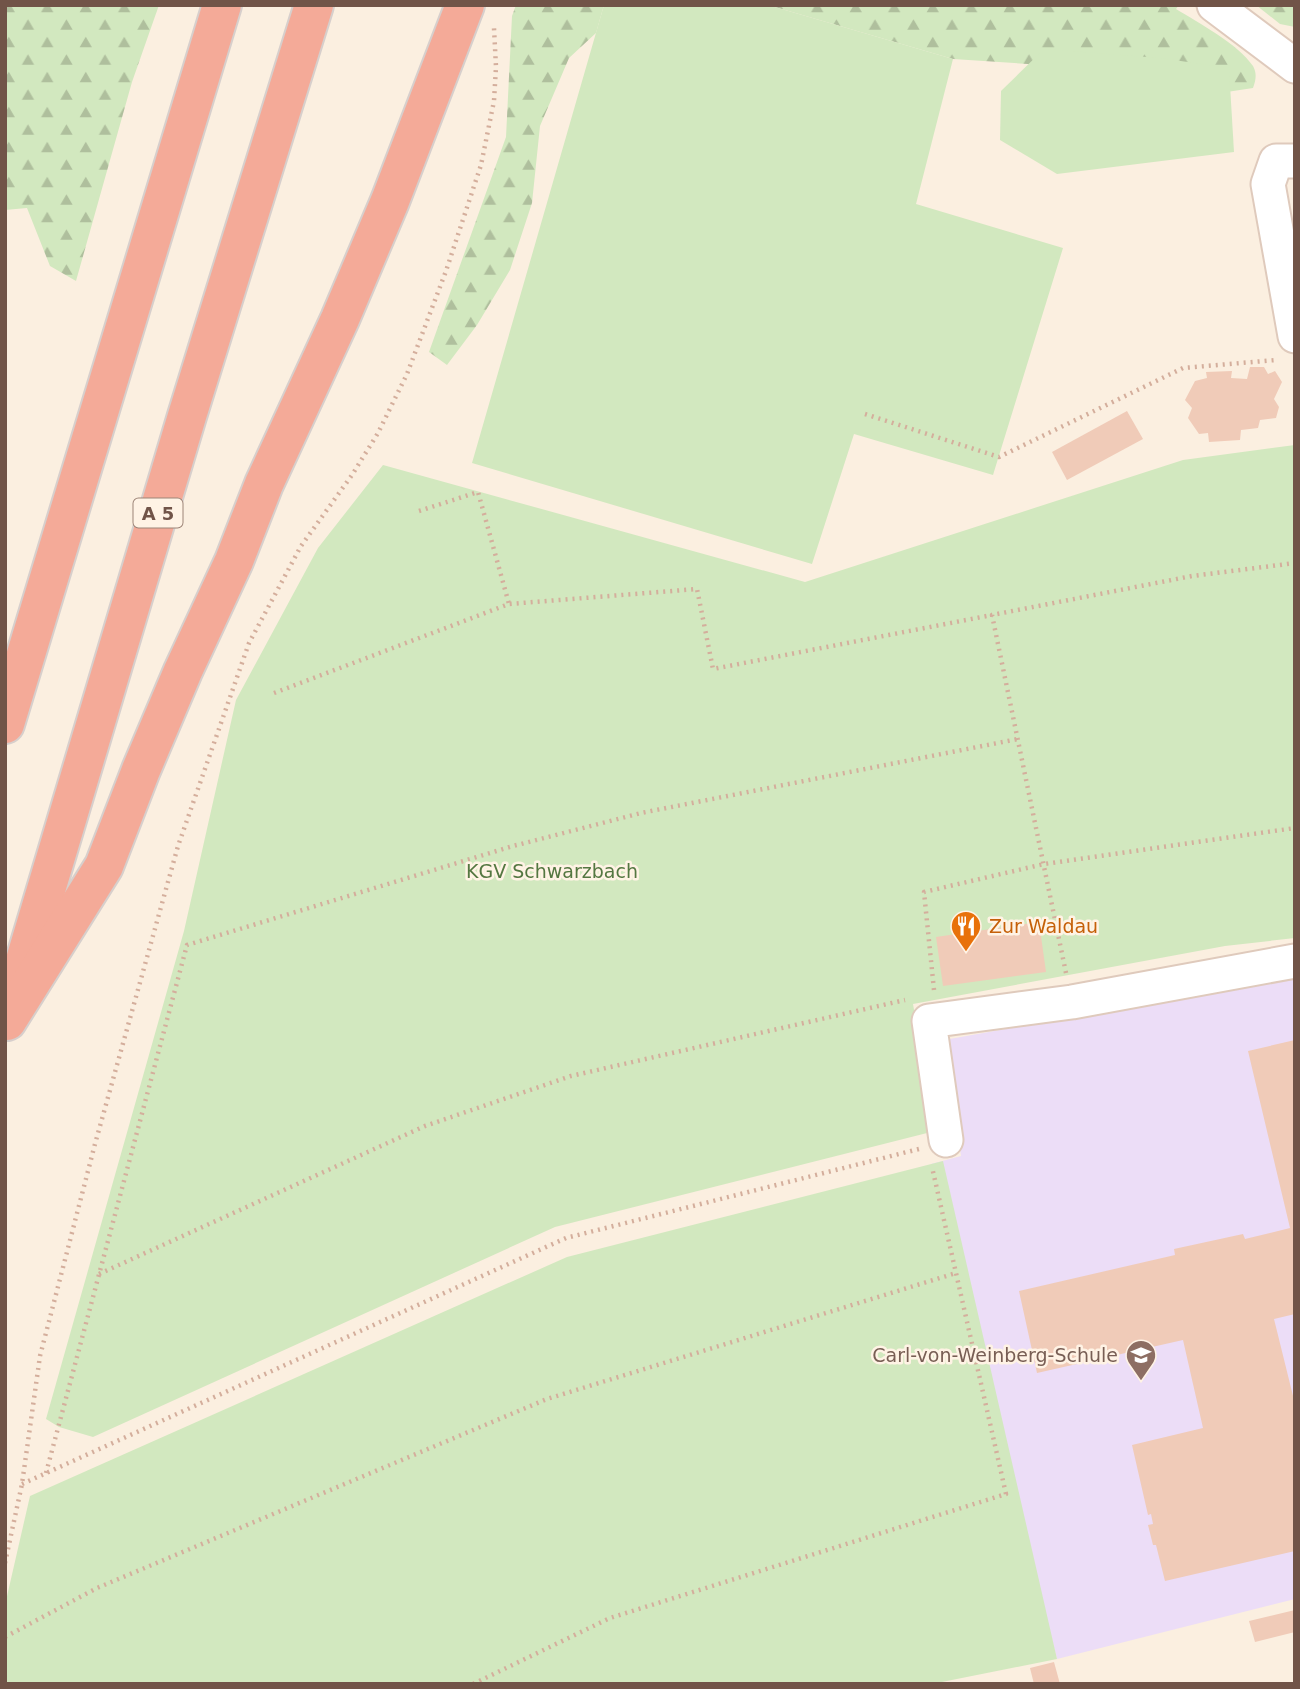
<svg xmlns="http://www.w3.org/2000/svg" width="1300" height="1689" font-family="'DejaVu Sans',sans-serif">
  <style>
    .education { fill: #ecddf7 }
    .forest { fill: url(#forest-firs) }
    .green { fill: #d2e8bf }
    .building { fill: #f0cbb8 }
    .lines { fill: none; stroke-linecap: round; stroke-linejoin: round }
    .minor-casing { stroke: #dfcabc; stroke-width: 37 }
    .highway-casing { stroke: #d7cfcc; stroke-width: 42 }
    .path { stroke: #d4ae9c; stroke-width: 4.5; stroke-dasharray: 2 5; stroke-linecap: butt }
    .minor { stroke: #fff; stroke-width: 33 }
    .highway { stroke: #f4aa98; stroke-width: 38 }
    .labels { text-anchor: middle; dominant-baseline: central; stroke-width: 5; stroke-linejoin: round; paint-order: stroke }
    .shield { fill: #fff3e5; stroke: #9c8477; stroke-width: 2 }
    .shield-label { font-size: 18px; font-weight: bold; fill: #715448 }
    .park-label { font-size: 19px; fill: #547741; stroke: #fff3e5 }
    .food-label { font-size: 19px; fill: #c56008; stroke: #fff3e5; text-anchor: start }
    .education-label { font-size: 19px; fill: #785e54; stroke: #fff3e5; text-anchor: end }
  </style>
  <defs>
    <pattern id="forest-firs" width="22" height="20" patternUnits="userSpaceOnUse" patternTransform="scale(1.75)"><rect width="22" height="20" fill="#d2e8bf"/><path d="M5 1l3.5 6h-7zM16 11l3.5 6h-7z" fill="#afbf9d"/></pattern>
  </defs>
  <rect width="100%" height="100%" fill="#fbefe0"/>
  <!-- education -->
  <polygon class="education" points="1295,977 1295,1599 1057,1659 931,1164 961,1156 944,1040"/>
  <!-- forest -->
  <g class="forest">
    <polygon points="5,5 159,5 132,82 76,281 50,266 27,208 5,210"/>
    <polygon points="516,5 604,5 596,33 569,58 540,126 532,203 510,270 477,325 447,365 429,352 506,137 512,16"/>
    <path d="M768,5H1179L1176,9C1199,23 1238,44 1253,66C1257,73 1256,80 1253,88L1181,99L1073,67L953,59Z"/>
    <polygon points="1256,5 1295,5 1295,27 1280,24"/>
  </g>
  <!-- green -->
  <g class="green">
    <polygon points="604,5 768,5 953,59 916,204 1063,248 993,475 854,434 812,564 472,463"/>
    <polygon points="1044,49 1160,58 1229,68 1234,152 1057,174 1000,140 1001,91"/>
    <polygon points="1295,445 1295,938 1225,946 913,1004 935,1131 555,1227 93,1437 59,1427 46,1419 184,931 236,700 318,548 383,465 805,582 1183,460"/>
    <polygon points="943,1161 1057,1659 932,1684 5,1684 5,1605 30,1496 567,1257"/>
  </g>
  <!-- building -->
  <g class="building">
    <polygon points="1250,367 1264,367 1268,374 1275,371 1282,382 1274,399 1279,407 1276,418 1260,420 1258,428 1241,430 1240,440 1209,442 1208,433 1199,434 1188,418 1192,408 1185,400 1195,381 1207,378 1206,372 1232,371 1231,378 1247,379"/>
    <polygon points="1127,411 1143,439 1067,480 1052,452"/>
    <polygon points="1039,922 1046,972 943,986 936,937"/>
    <polygon points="1295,1040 1295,1314 1274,1319 1295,1404 1295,1551 1165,1581 1156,1545 1153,1545 1148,1525 1153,1524 1151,1514 1148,1515 1132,1445 1203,1428 1183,1340 1037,1373 1019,1291 1175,1255 1174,1249 1243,1234 1245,1239 1290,1228 1248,1051"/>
    <polygon points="1295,1610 1295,1632 1255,1642 1249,1621"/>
    <polygon points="1054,1662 1060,1684 1034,1684 1030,1668"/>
  </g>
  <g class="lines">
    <!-- minor casing -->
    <g class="minor-casing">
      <g id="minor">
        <polyline points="1214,5 1295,66"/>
        <polyline points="1295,161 1276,161 1268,184 1295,336"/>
        <polyline points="946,1140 929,1021 1072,1002 1295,961"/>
      </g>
    </g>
    <!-- highway casing -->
    <g class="highway-casing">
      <g id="highway">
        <polyline points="5,724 222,5"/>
        <polyline points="21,974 187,416 314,5"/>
        <polyline points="7,1021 104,866 141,770 183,671 234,561 264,484 340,319 390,201 465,5"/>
      </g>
    </g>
    <!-- path -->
    <g class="path">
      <polyline points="865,414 999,457 1183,368 1276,360"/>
      <polyline points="419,511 478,492 509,604"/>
      <polyline points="274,693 509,604 697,589 713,669 992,615"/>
      <polyline points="1066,973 992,615 1192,576 1295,563"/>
      <polyline points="934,990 924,892 1044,864 1295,828"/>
      <polyline points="99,1274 425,1126 571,1076 905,1000"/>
      <polyline points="46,1473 187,945 513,846 641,813 1018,739"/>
      <polyline points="22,1484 566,1238 919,1149"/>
      <polyline points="5,1563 22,1484 40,1356 95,1144 178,846 249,643 301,546 352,475 378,433 407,374 446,271 481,165 494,101 496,67 494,28"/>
      <polyline points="5,1637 97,1588 547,1399 956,1273"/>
      <polyline points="473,1684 610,1618 1006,1494 932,1167"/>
    </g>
    <!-- minor -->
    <use href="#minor" class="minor"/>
    <!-- highway -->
    <use href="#highway" class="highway"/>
  </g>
  <!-- icons -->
  <defs>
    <g id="restaurant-pin" transform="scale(1.575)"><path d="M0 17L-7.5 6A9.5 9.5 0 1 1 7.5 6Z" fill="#e8710a" stroke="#fff3e5"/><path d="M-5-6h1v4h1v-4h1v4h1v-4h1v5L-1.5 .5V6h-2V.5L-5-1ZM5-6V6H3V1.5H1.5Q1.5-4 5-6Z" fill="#fff"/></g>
    <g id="school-pin" transform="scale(1.575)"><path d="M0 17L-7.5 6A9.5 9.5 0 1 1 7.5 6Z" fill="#8d6e63" stroke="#fff3e5"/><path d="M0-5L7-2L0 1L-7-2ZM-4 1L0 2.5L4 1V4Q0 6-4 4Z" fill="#fff"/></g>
  </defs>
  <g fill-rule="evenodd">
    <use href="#restaurant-pin" x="966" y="926"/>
    <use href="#school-pin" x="1141" y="1355"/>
  </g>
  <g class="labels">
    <!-- shield labels -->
    <rect class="shield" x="133.5" y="498.5" width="49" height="29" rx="5"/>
    <g class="shield-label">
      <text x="158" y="513">A 5</text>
    </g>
    <!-- park labels -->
    <g class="park-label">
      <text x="552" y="871">KGV Schwarzbach</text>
    </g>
    <!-- food labels -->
    <g class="food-label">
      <text x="989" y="926">Zur Waldau</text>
    </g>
    <!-- education labels -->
    <g class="education-label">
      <text x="1118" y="1355">Carl-von-Weinberg-Schule</text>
    </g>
  </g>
  <!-- border -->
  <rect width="1300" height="1689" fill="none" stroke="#715448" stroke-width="14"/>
</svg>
